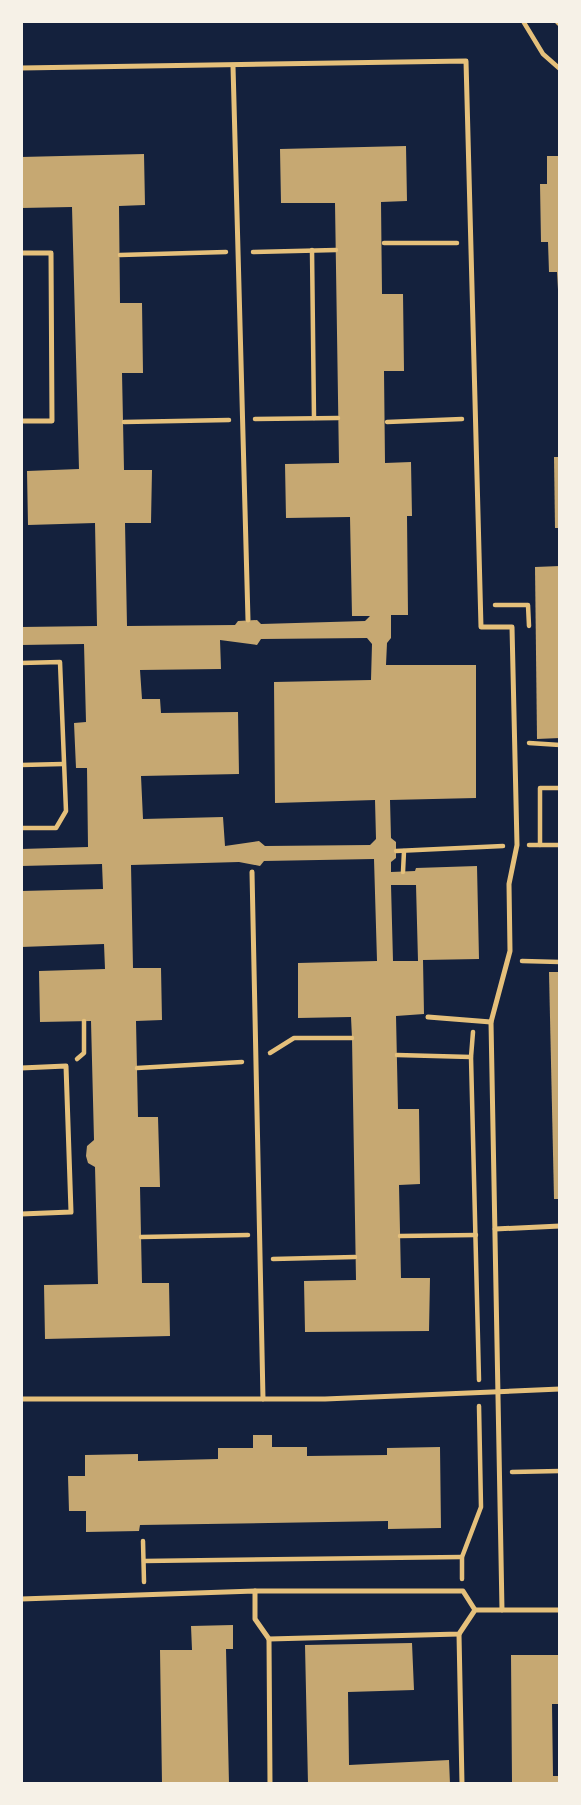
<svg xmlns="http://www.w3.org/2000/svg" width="581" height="1805" font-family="Lato,sans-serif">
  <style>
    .building { fill: #c6a872; fill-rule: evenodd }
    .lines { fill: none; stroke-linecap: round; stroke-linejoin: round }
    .path { stroke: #e5c07b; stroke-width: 4.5 }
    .service { stroke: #e5c07b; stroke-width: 5 }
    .minor { stroke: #e5c07b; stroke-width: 7 }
  </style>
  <rect width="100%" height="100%" fill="#14213d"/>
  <!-- building -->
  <g class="building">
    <path d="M406,146L407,201L381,202L382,294H403L404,371H384L385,463L411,462L412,516H407L408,615H391V638L387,643L386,665H476V798L390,800L391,838L396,842V858L391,862V872L415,871L416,868L477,866L479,959L423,960L424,1014L396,1016L398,1109H419L420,1184L399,1185L401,1278H430L429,1331L305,1332L304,1281L356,1280L352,1038L351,1017L298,1018V963L377,961L374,859L264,861L260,866L239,862L131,865L133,968H161L162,1020L136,1021L138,1117H158L160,1187H140L142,1283H169L170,1336L45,1339L44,1285L98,1284L95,1167L88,1163L86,1156L87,1146L94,1140L91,1021L40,1022L39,971L105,969L104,944L21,947V891L103,889L102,864L21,866V849L88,847L87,768H76L74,723L86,722L84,644L21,645V627L97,626L95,523L28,525L27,471L79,469L72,207L21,208V157L144,154L145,205L119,206L120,303H142L143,373H122L124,470H152L151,523H125L127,626L235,625L238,621L257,620L261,624L365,621L370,616H352L350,517L286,518L285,464L339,463L335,203H281L280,149ZM367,638L372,644L371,680L274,682L275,803L375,800L376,839L370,845L265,846L259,841L225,846L223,817L143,819L141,776L239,774L238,712L161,713L160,699H142L140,670L221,669L220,640L257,645L261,639ZM391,885H416L418,961H393Z"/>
    <polygon points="547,156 560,156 560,324 557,272 549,272 548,242 541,242 540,184 547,184"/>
    <polygon points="554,457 560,457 560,528 555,528"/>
    <polygon points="560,566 560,738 537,739 535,567"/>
    <polygon points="549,972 560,972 560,1199 554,1199"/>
    <polygon points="253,1435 272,1435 272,1447 307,1447 307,1456 387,1455 387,1448 440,1447 441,1528 388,1529 388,1521 140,1525 139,1531 86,1532 86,1511 69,1511 68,1476 85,1476 85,1455 138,1454 138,1461 218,1459 218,1448 253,1448"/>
    <polygon points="233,1625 233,1649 226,1649 229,1784 162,1784 160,1650 192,1650 191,1626"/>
    <polygon points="412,1643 414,1690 348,1692 349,1765 449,1760 450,1784 308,1784 305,1645"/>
    <polygon points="511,1655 560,1655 560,1704 552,1704 553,1776 560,1776 560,1784 512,1784"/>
  </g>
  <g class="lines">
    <!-- path -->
    <g class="path">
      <polyline points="523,21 543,54 560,69"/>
      <polyline points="384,243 457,243"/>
      <polyline points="312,250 314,418"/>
      <polyline points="253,252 336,250"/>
      <polyline points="120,255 226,252"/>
      <polyline points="255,419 338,418"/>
      <polyline points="124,422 229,420"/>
      <polyline points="387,422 462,419"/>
      <polyline points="495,605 528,605 529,626"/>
      <polyline points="21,663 60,662 66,811 56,828 21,828"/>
      <polyline points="529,743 560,745"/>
      <polyline points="21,765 63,764"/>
      <polyline points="529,845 540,845 540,788 560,788"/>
      <polyline points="540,845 560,845"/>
      <polyline points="396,851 503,846"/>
      <polyline points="403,872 404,851"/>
      <polyline points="522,961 560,962"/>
      <polyline points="473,1032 471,1057 479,1380"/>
      <polyline points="270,1053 294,1038 352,1038"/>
      <polyline points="397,1055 471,1057"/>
      <polyline points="77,1059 84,1053 84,1021"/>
      <polyline points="137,1068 242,1062"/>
      <polyline points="400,1236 476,1235"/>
      <polyline points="141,1237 248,1235"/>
      <polyline points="273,1259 355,1257"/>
      <polyline points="512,1472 560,1471"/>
      <polyline points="143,1541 144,1582"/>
      <polyline points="144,1561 462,1557"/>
      <polyline points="462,1579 462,1557 481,1507 479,1406"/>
    </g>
    <!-- service -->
    <g class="service">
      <polyline points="233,66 248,620"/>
      <polyline points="21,68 466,61 481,627 512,627 517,845 509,884 510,951 491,1022 502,1610"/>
      <polyline points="21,253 51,253 52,421 21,421"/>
      <polyline points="252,872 263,1399"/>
      <polyline points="428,1017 491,1022"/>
      <polyline points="21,1068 66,1066 71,1212 21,1214"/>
      <polyline points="495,1229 560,1226"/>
      <polyline points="21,1399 325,1399 560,1389"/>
      <polyline points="255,1591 463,1591 475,1610"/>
      <polyline points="21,1599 255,1591 255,1619 269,1639 459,1634 475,1610 560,1610"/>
      <polyline points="459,1634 462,1784"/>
      <polyline points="269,1639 270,1784"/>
    </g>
    <!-- minor -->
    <polyline class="minor" points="558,21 560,23"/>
  </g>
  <!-- border -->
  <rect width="581" height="1805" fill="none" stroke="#f6f1e7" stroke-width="46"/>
</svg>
